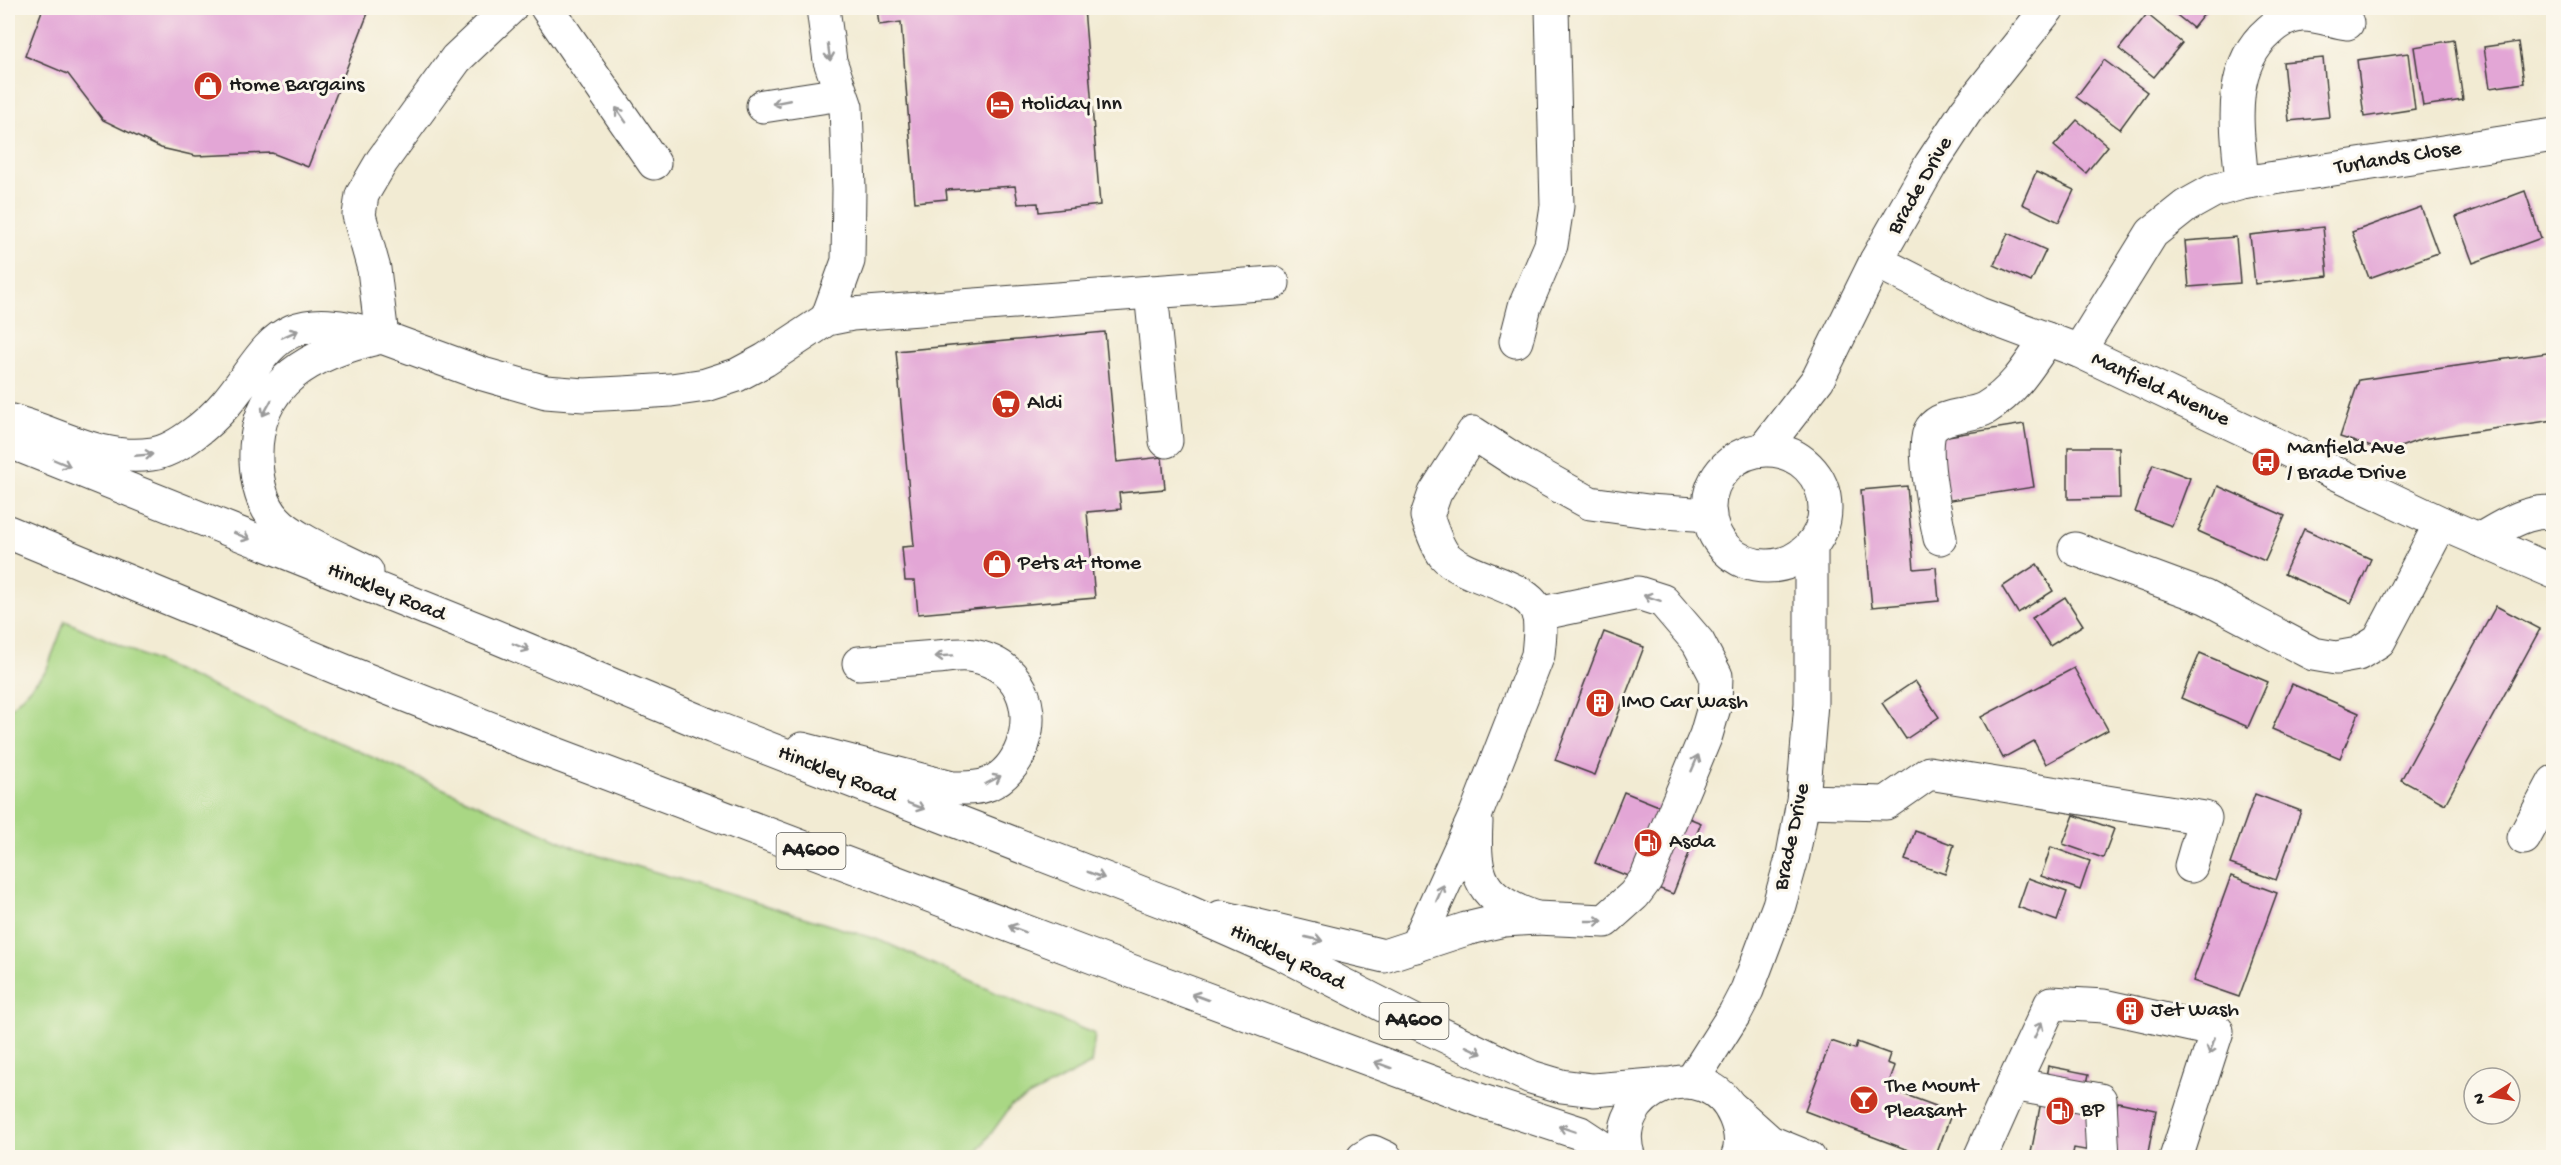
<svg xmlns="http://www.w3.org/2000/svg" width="2561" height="1165" font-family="'Gochi Hand',sans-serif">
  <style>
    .green { fill: #a9d784; stroke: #627a50; stroke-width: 1.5 }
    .building { fill: #e3a6d6 }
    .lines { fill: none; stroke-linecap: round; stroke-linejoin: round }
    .minor-casing { stroke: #3c3b37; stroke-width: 35 }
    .highway-casing { stroke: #3c3b37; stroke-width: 35 }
    .minor { stroke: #fff; stroke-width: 33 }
    .highway { stroke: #fff; stroke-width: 33 }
    .oneway { stroke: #999 }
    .labels { text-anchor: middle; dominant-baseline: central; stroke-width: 6; stroke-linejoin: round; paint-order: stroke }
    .shield { fill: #fbf7ec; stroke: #5f5e5a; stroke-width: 1.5 }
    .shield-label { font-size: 21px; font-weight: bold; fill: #1c1c1c }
    .poi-label { font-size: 22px; fill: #1c1c1c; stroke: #fbf7ec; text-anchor: start }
    .street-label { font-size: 22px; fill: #1c1c1c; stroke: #fbf7ec }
  </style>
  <rect width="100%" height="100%" fill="#fbf7ec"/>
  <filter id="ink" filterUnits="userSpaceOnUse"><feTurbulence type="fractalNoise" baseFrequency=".0167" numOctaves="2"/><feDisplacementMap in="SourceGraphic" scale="12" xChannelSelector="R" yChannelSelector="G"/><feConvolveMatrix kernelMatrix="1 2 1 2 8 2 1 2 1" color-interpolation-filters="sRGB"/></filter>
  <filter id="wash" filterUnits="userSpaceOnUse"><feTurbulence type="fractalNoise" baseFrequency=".008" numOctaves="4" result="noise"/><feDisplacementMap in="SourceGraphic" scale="24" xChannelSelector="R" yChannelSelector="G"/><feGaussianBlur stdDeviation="1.35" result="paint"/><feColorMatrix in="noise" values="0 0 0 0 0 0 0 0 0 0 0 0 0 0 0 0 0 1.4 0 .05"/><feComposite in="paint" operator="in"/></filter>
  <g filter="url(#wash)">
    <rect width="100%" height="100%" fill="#f2ebd3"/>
    <!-- green -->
    <polygon class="green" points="65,621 577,848 882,941 1014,1001 1095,1034 1091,1064 1011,1106 974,1157 955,1157 940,1154 936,1158 8,1157 8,711 46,671"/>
    <g id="blocks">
      <!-- building -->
      <g class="building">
        <polygon points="43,8 370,8 308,167 272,153 196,156 161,148 103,120 68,74 25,56"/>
        <polygon points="877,8 1084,8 1100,205 1039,212 1038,203 1018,204 1015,186 946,190 947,199 915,202 901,22 879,25"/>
        <polygon points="2168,8 2209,8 2193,28"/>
        <polygon points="2147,14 2182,43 2154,77 2119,49"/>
        <polygon points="2454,40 2463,100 2423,106 2414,47"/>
        <polygon points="2518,42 2524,83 2490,88 2484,47"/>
        <polygon points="2408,53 2415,109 2364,117 2357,60"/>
        <polygon points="2323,58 2329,117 2289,121 2283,62"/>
        <polygon points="2104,60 2147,92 2120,129 2076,97"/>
        <polygon points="2077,120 2108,146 2086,173 2054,146"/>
        <polygon points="2036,172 2074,190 2059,222 2022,204"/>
        <polygon points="2525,191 2541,238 2473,263 2456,217"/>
        <polygon points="2421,207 2438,253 2369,278 2352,232"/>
        <polygon points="2323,227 2328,276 2255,284 2250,235"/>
        <polygon points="2008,233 2046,250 2031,282 1994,265"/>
        <polygon points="2236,237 2240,283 2189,287 2185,241"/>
        <polygon points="1105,332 1117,462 1162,457 1165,489 1119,493 1121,509 1087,512 1095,598 918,614 915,581 905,581 902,547 914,546 896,351"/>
        <polygon points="2554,352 2554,420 2422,439 2387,452 2340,437 2359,380"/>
        <polygon points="2024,424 2034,487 1945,501 1935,438"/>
        <polygon points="2068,447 2119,447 2120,498 2068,499"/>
        <polygon points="2153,464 2190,478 2172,526 2135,512"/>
        <polygon points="1907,486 1914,569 1936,567 1939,601 1872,607 1861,490"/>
        <polygon points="2218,486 2285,516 2265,561 2198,531"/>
        <polygon points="2304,529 2371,559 2351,603 2284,574"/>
        <polygon points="2037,564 2053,591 2018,613 2002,587"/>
        <polygon points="2065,597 2083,625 2050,646 2032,618"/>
        <polygon points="2496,606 2540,629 2445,804 2401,780"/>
        <polygon points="1604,632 1644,647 1595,775 1555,760"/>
        <polygon points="2200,653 2268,682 2248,727 2181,698"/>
        <polygon points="2074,668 2108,730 2046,764 2034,741 2003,758 1981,717"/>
        <polygon points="1915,681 1939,717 1906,739 1882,703"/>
        <polygon points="2292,684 2359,713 2340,758 2272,729"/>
        <polygon points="1624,792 1701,823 1673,894 1595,863"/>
        <polygon points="2255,794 2301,811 2276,880 2230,864"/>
        <polygon points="2074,815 2114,829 2103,858 2063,844"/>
        <polygon points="1915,831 1954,845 1945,874 1905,860"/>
        <polygon points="2051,847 2090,861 2080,890 2041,876"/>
        <polygon points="2231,876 2277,893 2239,997 2193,981"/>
        <polygon points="2028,878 2067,892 2057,921 2018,907"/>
        <polygon points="1831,1041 1855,1049 1857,1042 1890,1054 1887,1063 1895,1066 1887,1088 1952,1112 1935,1158 1929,1158 1805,1111"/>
        <polygon points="2048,1066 2089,1074 2081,1113 2114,1119 2118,1102 2156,1110 2147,1158 2112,1158 2113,1155 2074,1148 2072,1158 2030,1158"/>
      </g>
    </g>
  </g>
  <g filter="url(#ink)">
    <use href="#blocks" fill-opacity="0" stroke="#3c3b37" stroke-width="1.5"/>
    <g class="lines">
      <!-- minor casing -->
      <g class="minor-casing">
        <g id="minor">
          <polyline points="510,8 456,59 382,161 362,195 359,215 374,269 382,337 483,374 546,392 584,395 623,393 671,390 706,385 737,375 765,360 827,319 852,314 1273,283"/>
          <polyline points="547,8 654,163"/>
          <polyline points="823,8 830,61 846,107 849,189 848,261 827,319"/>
          <polyline points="763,106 841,94"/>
          <path d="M2242,183C2238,132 2225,69 2269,31C2279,22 2287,17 2301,15C2315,14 2333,21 2347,23"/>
          <polyline points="1876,261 1980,314 2079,351 2441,523 2554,572"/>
          <polyline points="1151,292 1166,441"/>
          <polyline points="1516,341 1525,306 1551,245 1557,206 1552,8"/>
          <polyline points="2079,351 2152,233 2186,206 2213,191 2242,183 2554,135"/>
          <path d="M8,420C56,432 101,462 152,454C167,452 181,443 193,434C272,377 252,295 382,337C314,352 253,380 256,461C257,481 262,505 276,520C294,540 343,559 367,572"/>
          <polyline points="1764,449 1818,379 1876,261 1931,164 1966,111 2048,8"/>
          <circle cx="1767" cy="508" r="58"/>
          <path d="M1940,538C1936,518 1920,444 1931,429C1942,413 1971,417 1986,408C2014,391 2029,366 2047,339"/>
          <path d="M2479,540C2500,528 2529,508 2554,513"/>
          <polyline points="2075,549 2205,597 2313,654 2336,658 2358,654 2379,641 2441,523"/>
          <path d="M802,749L952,788C965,788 977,789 989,784C1004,777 1016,763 1022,747C1036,705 1020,666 974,656C962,653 949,656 937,657C911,659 885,661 859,663"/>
          <polyline points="1803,801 1886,803 1929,773 2205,818 2191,866"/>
          <path d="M1476,822C1473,878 1480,899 1536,918"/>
          <polyline points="2524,838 2554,782"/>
          <polyline points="1221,917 1384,956 1466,929 1504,920 1536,918 1605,921 1634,895 1646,879 1706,735 1715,704 1716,676 1698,642 1663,601 1638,593 1538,614"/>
          <path d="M1416,946L1476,814L1538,655C1539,642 1542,626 1538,613C1528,583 1466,580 1444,555C1436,544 1431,528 1427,516L1435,493L1473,433L1527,468L1590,503L1648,511L1710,515"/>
          <polyline points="1691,1082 1735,1013 1747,990 1779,905 1793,855 1803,801 1811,703 1811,548"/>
          <polyline points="2013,1084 2051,1003 2104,1006 2217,1031 2176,1158"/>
          <polyline points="1363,1158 1373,1152 1386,1158"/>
          <polyline points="1980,1158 2013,1084 2100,1100 2103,1158"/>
        </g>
      </g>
      <!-- highway casing -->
      <g class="highway-casing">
        <g id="highway">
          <polyline points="8,441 487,633 713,727 1175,906 1281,953 1418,1023 1531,1077 1561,1086 1593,1090 1665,1084"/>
          <polyline points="8,532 352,674 532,745 1101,960 1482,1101 1580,1133 1618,1158"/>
          <polyline points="1732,1108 1770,1142 1809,1158"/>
          <path d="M1629,1158C1605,1090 1707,1049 1735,1117C1740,1129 1743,1145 1737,1158"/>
        </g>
      </g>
      <!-- minor -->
      <use href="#minor" class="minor"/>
      <!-- highway -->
      <use href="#highway" class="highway"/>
    </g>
    <!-- one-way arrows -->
    <defs><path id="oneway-shaft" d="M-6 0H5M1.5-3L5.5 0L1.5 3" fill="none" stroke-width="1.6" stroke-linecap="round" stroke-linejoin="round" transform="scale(1.5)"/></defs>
    <g class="oneway">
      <use href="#oneway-shaft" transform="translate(829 52) rotate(82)"/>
      <use href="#oneway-shaft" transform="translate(781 102) rotate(169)"/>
      <use href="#oneway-shaft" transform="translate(621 115) rotate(-125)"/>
      <use href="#oneway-shaft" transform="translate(290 334) rotate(-24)"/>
      <use href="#oneway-shaft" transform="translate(267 408) rotate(119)"/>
      <use href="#oneway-shaft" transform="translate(144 455) rotate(-5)"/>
      <use href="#oneway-shaft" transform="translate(62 463) rotate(23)"/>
      <use href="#oneway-shaft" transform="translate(242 536) rotate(22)"/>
      <use href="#oneway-shaft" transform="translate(1652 598) rotate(-162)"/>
      <use href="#oneway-shaft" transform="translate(521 647) rotate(23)"/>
      <use href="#oneway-shaft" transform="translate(944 656) rotate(176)"/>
      <use href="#oneway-shaft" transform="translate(1695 763) rotate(-67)"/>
      <use href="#oneway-shaft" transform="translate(993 780) rotate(-28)"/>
      <use href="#oneway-shaft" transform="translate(916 806) rotate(21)"/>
      <use href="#oneway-shaft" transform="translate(1096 875) rotate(21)"/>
      <use href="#oneway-shaft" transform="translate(1440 893) rotate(-66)"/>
      <use href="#oneway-shaft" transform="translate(1594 921)"/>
      <use href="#oneway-shaft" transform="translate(1017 929) rotate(-159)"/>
      <use href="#oneway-shaft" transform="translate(1314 939) rotate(13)"/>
      <use href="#oneway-shaft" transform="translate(1200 997) rotate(-160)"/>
      <use href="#oneway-shaft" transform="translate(2038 1030) rotate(-65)"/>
      <use href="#oneway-shaft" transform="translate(2212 1046) rotate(108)"/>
      <use href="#oneway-shaft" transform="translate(1474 1050) rotate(25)"/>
      <use href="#oneway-shaft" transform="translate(1383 1065) rotate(-160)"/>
      <use href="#oneway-shaft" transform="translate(1567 1129) rotate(-162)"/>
    </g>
  </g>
  <!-- icons -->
  <defs>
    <g id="shop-disc" transform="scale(1.5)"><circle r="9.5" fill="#c8321e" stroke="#fbf7ec"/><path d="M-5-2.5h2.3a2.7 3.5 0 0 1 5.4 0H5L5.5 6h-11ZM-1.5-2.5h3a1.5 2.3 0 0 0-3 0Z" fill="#fff"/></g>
    <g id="hotel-disc" transform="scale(1.5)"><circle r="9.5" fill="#c8321e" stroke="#fbf7ec"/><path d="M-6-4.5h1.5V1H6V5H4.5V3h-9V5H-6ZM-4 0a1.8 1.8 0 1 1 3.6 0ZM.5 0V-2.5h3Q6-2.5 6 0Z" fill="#fff"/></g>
    <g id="supermarket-disc" transform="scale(1.5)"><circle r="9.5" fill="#c8321e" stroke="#fbf7ec"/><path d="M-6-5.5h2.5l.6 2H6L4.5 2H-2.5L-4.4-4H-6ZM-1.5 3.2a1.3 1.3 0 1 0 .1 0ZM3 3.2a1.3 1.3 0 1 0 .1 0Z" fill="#fff"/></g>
    <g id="bus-disc" transform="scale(1.5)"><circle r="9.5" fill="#c8321e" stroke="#fbf7ec"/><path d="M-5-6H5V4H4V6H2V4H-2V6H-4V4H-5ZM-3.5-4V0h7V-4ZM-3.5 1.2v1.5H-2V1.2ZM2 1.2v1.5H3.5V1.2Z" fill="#fff"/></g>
    <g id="building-disc" transform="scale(1.5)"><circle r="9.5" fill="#c8321e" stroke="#fbf7ec"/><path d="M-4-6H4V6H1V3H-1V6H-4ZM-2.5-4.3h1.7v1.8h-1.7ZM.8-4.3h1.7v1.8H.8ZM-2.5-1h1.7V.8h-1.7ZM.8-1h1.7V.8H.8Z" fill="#fff"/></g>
    <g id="fuel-disc" transform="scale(1.5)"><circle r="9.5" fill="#c8321e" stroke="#fbf7ec"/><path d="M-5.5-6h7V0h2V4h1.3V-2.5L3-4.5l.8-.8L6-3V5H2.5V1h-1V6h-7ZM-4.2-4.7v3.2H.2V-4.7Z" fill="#fff"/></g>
    <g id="bar-disc" transform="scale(1.5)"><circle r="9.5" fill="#c8321e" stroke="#fbf7ec"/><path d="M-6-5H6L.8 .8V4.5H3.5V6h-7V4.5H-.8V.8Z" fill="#fff"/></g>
  </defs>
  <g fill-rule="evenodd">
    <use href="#shop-disc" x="208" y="86"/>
    <use href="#hotel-disc" x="1000" y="105"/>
    <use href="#supermarket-disc" x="1006" y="404"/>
    <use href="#bus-disc" x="2266" y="462"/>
    <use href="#shop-disc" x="997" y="564"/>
    <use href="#building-disc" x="1600" y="703"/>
    <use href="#fuel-disc" x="1648" y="843"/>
    <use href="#building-disc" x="2130" y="1011"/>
    <use href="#bar-disc" x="1864" y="1100"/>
    <use href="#fuel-disc" x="2060" y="1111"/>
  </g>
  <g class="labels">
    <!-- shield labels -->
    <g class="shield">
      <rect x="776.5" y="833" width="69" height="36" rx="4.5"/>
      <rect x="1379.5" y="1003" width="69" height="36" rx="4.5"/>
    </g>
    <g class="shield-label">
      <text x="811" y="851">A4600</text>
      <text x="1414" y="1021">A4600</text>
    </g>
    <!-- poi labels -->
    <g class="poi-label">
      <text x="229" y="86">Home Bargains</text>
      <text x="1021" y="105">Holiday Inn</text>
      <text x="1027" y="404">Aldi</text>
      <text x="2287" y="449">Manfield Ave<tspan x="2287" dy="25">/ Brade Drive</tspan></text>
      <text x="1018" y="564">Pets at Home</text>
      <text x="1621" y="703">IMO Car Wash</text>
      <text x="1669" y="843">Asda</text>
      <text x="2151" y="1011">Jet Wash</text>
      <text x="1885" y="1087">The Mount<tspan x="1885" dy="25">Pleasant</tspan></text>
      <text x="2081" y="1111">BP</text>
    </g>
    <!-- street labels -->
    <g class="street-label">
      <text transform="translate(2398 159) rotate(-9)">Turlands Close</text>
      <text transform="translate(1921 186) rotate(-60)">Brade Drive</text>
      <text transform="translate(2160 390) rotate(25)">Manfield Avenue</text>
      <text transform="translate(386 593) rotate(22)">Hinckley Road</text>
      <text transform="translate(837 775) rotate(21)">Hinckley Road</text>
      <text transform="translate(1793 837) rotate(-78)">Brade Drive</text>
      <text transform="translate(1287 958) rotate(26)">Hinckley Road</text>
    </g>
  </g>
  <!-- margin -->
  <rect width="2561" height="1165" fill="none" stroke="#fbf7ec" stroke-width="30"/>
  <!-- north arrow -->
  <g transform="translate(2492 1096) rotate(258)"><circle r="28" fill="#fbf7ec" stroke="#a29f99" stroke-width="1.5"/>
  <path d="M0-4.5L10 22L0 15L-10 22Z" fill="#c8321e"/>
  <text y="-9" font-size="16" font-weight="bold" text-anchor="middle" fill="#1c1c1c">N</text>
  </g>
</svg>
